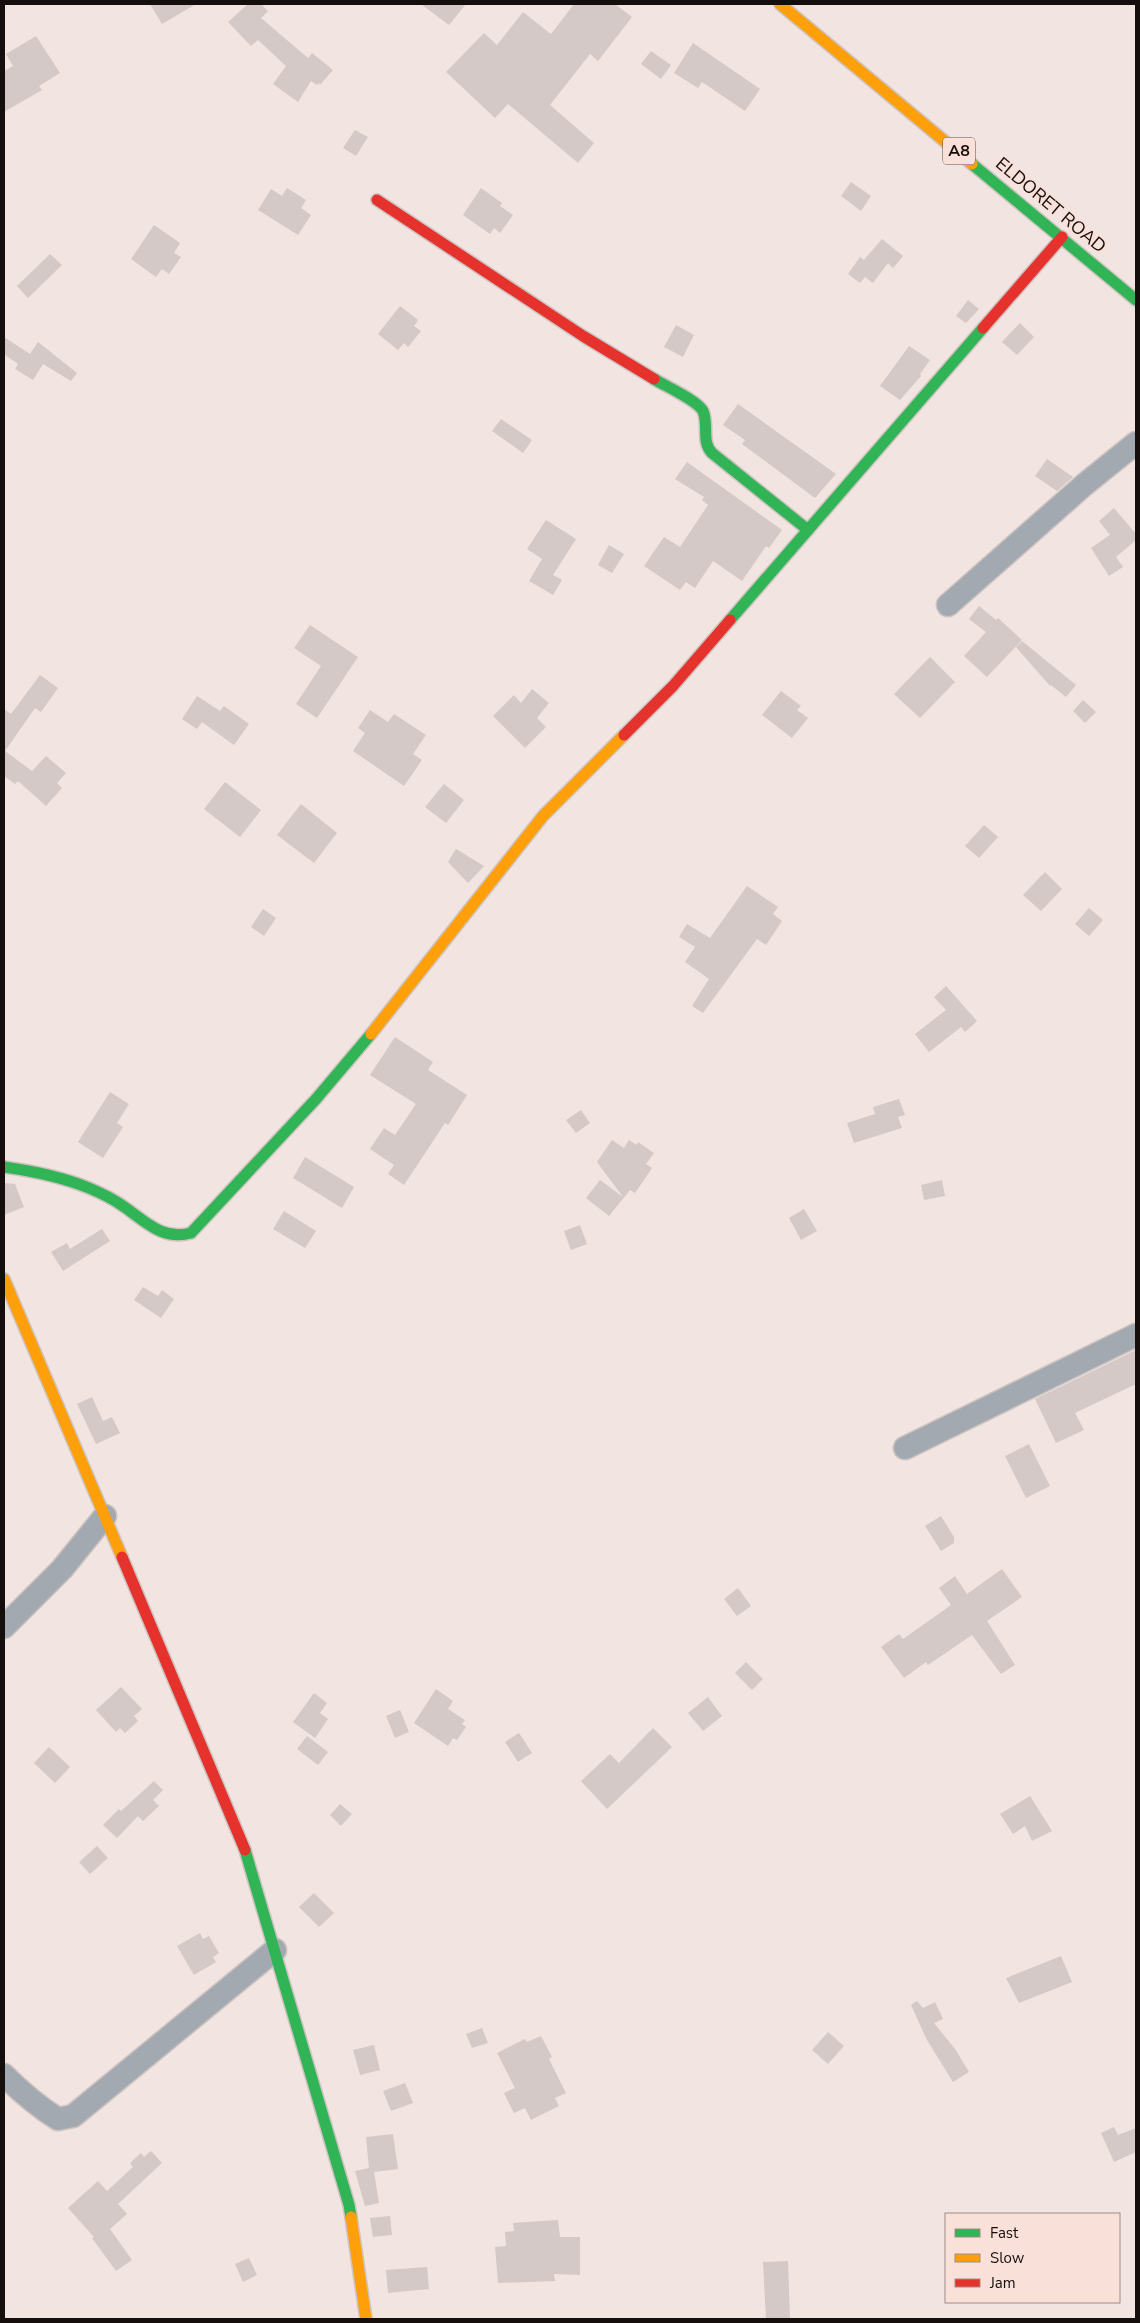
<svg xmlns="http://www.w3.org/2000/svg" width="1140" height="2323" font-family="'Nunito Sans',sans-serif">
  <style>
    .building { fill: #d4c9c6 }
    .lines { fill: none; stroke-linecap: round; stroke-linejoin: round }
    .street-casing { stroke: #cdc3c0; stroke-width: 25 }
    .fast-casing { stroke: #cdc3c0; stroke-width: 14 }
    .slow-casing { stroke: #cdc3c0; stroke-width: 14 }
    .jam-casing { stroke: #cdc3c0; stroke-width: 14 }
    .street { stroke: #a2a9b1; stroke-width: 22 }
    .fast { stroke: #30b455; stroke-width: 11 }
    .slow { stroke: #ff9f0a; stroke-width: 11 }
    .jam { stroke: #e5322d; stroke-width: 11 }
    .labels { text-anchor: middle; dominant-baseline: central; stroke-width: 4; stroke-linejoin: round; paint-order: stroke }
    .shield { fill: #f9e0d9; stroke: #5a4d4a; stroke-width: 1 }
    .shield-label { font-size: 16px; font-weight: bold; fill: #160e0c }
    .street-label { font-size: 18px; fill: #160e0c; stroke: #f9e0d9 }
  </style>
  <rect width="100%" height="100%" fill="#f2e4e0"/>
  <!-- building -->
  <g class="building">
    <polygon points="150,4 196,4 162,24"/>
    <polygon points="248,4 261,4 268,11 261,18 308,58 312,53 333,70 320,85 319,83 317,85 311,81 298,102 273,84 286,66 258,40 251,46 228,22"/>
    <polygon points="421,4 466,4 449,25"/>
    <polygon points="574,4 615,4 632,17 598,61 590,54 550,105 594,143 578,163 508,104 495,118 446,72 484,33 497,45 523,12 551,34"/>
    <polygon points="36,36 60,73 39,86 42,90 4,112 4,71 13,66 6,54"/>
    <polygon points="693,43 760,89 745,111 702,82 698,88 674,73"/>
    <polygon points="651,51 671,65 661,79 641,64"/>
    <polygon points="355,130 368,137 356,156 343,148"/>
    <polygon points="851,182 871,196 861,211 841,196"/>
    <polygon points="287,188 306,200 301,208 311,215 298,235 258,210 271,189 282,196"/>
    <polygon points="481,188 502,203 500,206 513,215 500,233 494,228 490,234 463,215"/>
    <polygon points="154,225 180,243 174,253 181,257 169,274 162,269 156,277 131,259"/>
    <polygon points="882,239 903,256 893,268 888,263 873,283 865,277 860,283 848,274 860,257 864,260"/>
    <polygon points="50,254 62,265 28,298 17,286"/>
    <polygon points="968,300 979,309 966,323 956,316"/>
    <polygon points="400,306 418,320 414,326 421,331 408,347 404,343 398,350 378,334"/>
    <polygon points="1020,323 1034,337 1017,355 1002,342"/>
    <polygon points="676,325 694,335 683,357 664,347"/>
    <polygon points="4,337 30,354 38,342 77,373 71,381 43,364 33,380 15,369 18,364 4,354"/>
    <polygon points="909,346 930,360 920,374 921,376 900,400 880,386"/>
    <polygon points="738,404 836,474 815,498 742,444 745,440 723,425"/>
    <polygon points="501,419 532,440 523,453 492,431"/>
    <polygon points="1047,459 1073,477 1057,491 1035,476"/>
    <polygon points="687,462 782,530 769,548 766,546 742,581 713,561 695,588 686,582 680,590 644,566 664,537 680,547 708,505 702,500 704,497 675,479"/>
    <polygon points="1114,508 1136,534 1136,540 1116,557 1123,567 1109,576 1091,548 1110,535 1099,521"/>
    <polygon points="546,520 576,539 553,575 562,580 553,595 529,581 542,559 527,549"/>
    <polygon points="609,545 624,554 612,573 598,565"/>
    <polygon points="979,606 996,620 998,618 1022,640 987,677 964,656 986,632 969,619"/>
    <polygon points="310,625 358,657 317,718 296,704 321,666 294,648"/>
    <polygon points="1022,641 1076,685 1066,697 1051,685 1050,686 1016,647"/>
    <polygon points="930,657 955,682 920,718 894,694"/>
    <polygon points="40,675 58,688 41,712 35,708 5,751 32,771 46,756 66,773 57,783 62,788 46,806 18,781 15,784 4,776 4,709 11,714"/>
    <polygon points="532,689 549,703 537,718 546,727 525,748 493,716 514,695 521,703"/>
    <polygon points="781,691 801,706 797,710 808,718 792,738 762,715"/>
    <polygon points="197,696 220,711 224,706 249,724 234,745 202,722 197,729 182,719"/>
    <polygon points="1083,700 1096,712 1085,723 1073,711"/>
    <polygon points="370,710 388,722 394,714 426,735 413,754 422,760 404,786 353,751 365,733 358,728"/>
    <polygon points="225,782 261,810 240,837 204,809"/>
    <polygon points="444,784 464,800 446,823 425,807"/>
    <polygon points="301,804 337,833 314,863 277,835"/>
    <polygon points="984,825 998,837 979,858 965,846"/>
    <polygon points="456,849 484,866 468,883 448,862"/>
    <polygon points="1045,872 1062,889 1041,911 1023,895"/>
    <polygon points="747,886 778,907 773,914 782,921 766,945 757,939 703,1013 692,1006 709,979 685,962 695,947 679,937 687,924 710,938"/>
    <polygon points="1089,908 1103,920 1089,936 1075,924"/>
    <polygon points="263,909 276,918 264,936 251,927"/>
    <polygon points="946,986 977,1021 965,1032 961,1027 929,1052 915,1034 946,1010 934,997"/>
    <polygon points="395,1037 433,1062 428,1070 467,1095 448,1125 445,1123 404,1185 388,1174 394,1165 370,1149 384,1128 395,1135 416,1104 370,1075"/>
    <polygon points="110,1092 129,1104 117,1123 123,1127 103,1158 78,1142"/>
    <polygon points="899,1099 905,1115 898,1117 902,1128 854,1143 847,1123 875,1114 873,1107"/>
    <polygon points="581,1110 590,1123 576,1133 566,1120"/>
    <polygon points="612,1140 624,1148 629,1140 637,1145 638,1142 654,1153 646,1164 652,1168 635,1193 630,1190 609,1216 586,1198 600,1180 623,1197 597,1162"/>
    <polygon points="305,1157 354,1187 342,1208 293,1178"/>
    <polygon points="942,1180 945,1196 924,1200 921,1185"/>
    <polygon points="4,1183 15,1184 24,1207 4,1215"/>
    <polygon points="804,1209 817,1231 801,1240 789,1218"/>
    <polygon points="284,1211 316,1231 305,1248 273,1229"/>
    <polygon points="580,1225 587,1244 571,1250 564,1231"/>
    <polygon points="102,1229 110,1241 63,1271 51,1252 67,1243 70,1249"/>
    <polygon points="143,1287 158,1296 162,1290 174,1299 161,1318 134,1300"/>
    <polygon points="1136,1350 1136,1384 1075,1413 1084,1430 1056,1443 1035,1399"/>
    <polygon points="92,1397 103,1421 112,1417 120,1433 96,1444 77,1404"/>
    <polygon points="1029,1444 1050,1486 1026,1498 1005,1456"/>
    <polygon points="941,1516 954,1537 954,1543 941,1551 925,1526"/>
    <polygon points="1002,1569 1022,1597 987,1621 1015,1665 1001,1674 972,1635 928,1665 926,1662 904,1678 881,1647 899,1634 903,1639 951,1605 939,1588 955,1576 967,1594"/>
    <polygon points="738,1588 751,1606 737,1616 724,1599"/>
    <polygon points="746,1662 763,1679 752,1690 735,1673"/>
    <polygon points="121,1687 142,1709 134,1716 138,1721 125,1733 120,1728 116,1732 96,1710"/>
    <polygon points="436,1689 453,1701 448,1709 465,1720 462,1724 466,1727 457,1740 453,1738 448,1746 414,1723"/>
    <polygon points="314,1693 327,1703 320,1713 328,1719 315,1738 293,1722"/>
    <polygon points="708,1697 722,1716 703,1731 688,1713"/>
    <polygon points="400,1710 409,1732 395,1738 386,1716"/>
    <polygon points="653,1728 672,1747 607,1809 581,1781 610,1754 619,1763"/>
    <polygon points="519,1733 532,1753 518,1762 505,1742"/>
    <polygon points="307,1736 328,1752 318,1765 297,1749"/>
    <polygon points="49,1747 70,1767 55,1783 34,1763"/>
    <polygon points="154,1781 163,1790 153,1800 159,1806 143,1821 138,1816 117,1838 103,1825 119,1809 121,1811"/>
    <polygon points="1030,1796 1052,1831 1032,1841 1025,1826 1013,1834 1000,1814"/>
    <polygon points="340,1804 352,1814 341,1826 330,1815"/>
    <polygon points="97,1846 108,1858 90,1874 79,1862"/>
    <polygon points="314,1893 334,1913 319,1927 299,1907"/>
    <polygon points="200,1933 203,1939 209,1936 219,1953 213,1957 216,1962 194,1975 177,1946"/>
    <polygon points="1061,1956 1072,1982 1019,2003 1006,1978"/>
    <polygon points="917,2001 923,2008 935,2002 943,2019 934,2023 955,2049 969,2072 953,2082 927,2040 911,2005"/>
    <polygon points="482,2028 488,2043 472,2048 466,2034"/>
    <polygon points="828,2032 844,2046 828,2064 812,2050"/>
    <polygon points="541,2036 552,2057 549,2059 566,2093 555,2098 559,2106 531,2120 525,2108 514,2113 504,2093 515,2088 497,2053 525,2039 527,2042"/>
    <polygon points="374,2045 380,2070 360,2075 353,2050"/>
    <polygon points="405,2083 413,2103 391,2111 383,2091"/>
    <polygon points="1114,2127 1118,2135 1136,2128 1136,2152 1114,2162 1101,2133"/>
    <polygon points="393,2134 398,2169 374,2172 379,2203 365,2206 355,2171 369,2168 366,2137"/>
    <polygon points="151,2151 162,2163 118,2204 127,2214 110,2229 132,2260 116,2271 92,2238 94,2237 68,2208 98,2181 107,2191 133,2167 130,2163 141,2153 144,2157"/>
    <polygon points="390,2216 392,2235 373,2237 370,2218"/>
    <polygon points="558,2220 560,2237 580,2237 580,2275 554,2274 555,2281 498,2283 495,2247 506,2246 505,2232 514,2231 513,2223"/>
    <polygon points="249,2258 257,2275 243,2282 235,2264"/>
    <polygon points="788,2261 790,2319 766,2319 763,2262"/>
    <polygon points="427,2267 429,2289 388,2293 386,2270"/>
  </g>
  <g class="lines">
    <!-- street casing -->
    <g class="street-casing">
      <g id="street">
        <polyline points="948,605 1084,485 1136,443"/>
        <polyline points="905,1448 1136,1335"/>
        <polyline points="4,1627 62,1569 105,1516"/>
        <path d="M4,2075C21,2092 37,2106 58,2119L73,2116L275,1950"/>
      </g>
    </g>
    <!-- fast casing -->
    <g class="fast-casing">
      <g id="fast">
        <polyline points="972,164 1136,300"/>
        <path d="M654,379C665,386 697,400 703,411C709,425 701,442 712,453L808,530"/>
        <polyline points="730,620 983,328"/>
        <path d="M4,1167C33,1171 62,1177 89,1188C101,1193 113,1199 123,1206C145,1221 162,1241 191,1233L316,1099L371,1034"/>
        <polyline points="245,1850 349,2205 351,2217"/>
      </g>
    </g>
    <!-- slow casing -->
    <g class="slow-casing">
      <g id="slow">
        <polyline points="780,4 972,164"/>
        <polyline points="371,1034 543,816 624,735"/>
        <polyline points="4,1279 122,1557"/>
        <polyline points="351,2217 366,2319"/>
      </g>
    </g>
    <!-- jam casing -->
    <g class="jam-casing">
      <g id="jam">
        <polyline points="377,200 583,336 654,379"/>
        <polyline points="983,328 1062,237"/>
        <polyline points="624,735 673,686 730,620"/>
        <polyline points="122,1557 245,1850"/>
      </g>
    </g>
    <!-- street -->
    <use href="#street" class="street"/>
    <!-- fast -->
    <use href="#fast" class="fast"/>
    <!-- slow -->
    <use href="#slow" class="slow"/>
    <!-- jam -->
    <use href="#jam" class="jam"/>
  </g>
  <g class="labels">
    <!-- shield labels -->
    <rect class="shield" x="943" y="137.5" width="32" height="27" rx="4"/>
    <g class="shield-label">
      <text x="959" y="151">A8</text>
    </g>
    <!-- street labels -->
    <g class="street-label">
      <text transform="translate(1051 205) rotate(40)">ELDORET ROAD</text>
    </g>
  </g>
  <!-- border -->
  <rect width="1140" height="2323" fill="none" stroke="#160e0c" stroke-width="10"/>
  <!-- legend -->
  <rect x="945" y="2213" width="175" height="90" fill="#f9e0d9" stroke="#9e8c87"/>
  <rect x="955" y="2229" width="25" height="8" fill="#30b455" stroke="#9e8c87"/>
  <text x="990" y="2238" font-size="15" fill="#160e0c">Fast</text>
  <rect x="955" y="2254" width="25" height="8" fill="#ff9f0a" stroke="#9e8c87"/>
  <text x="990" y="2263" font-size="15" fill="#160e0c">Slow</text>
  <rect x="955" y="2279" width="25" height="8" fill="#e5322d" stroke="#9e8c87"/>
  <text x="990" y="2288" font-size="15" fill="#160e0c">Jam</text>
</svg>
